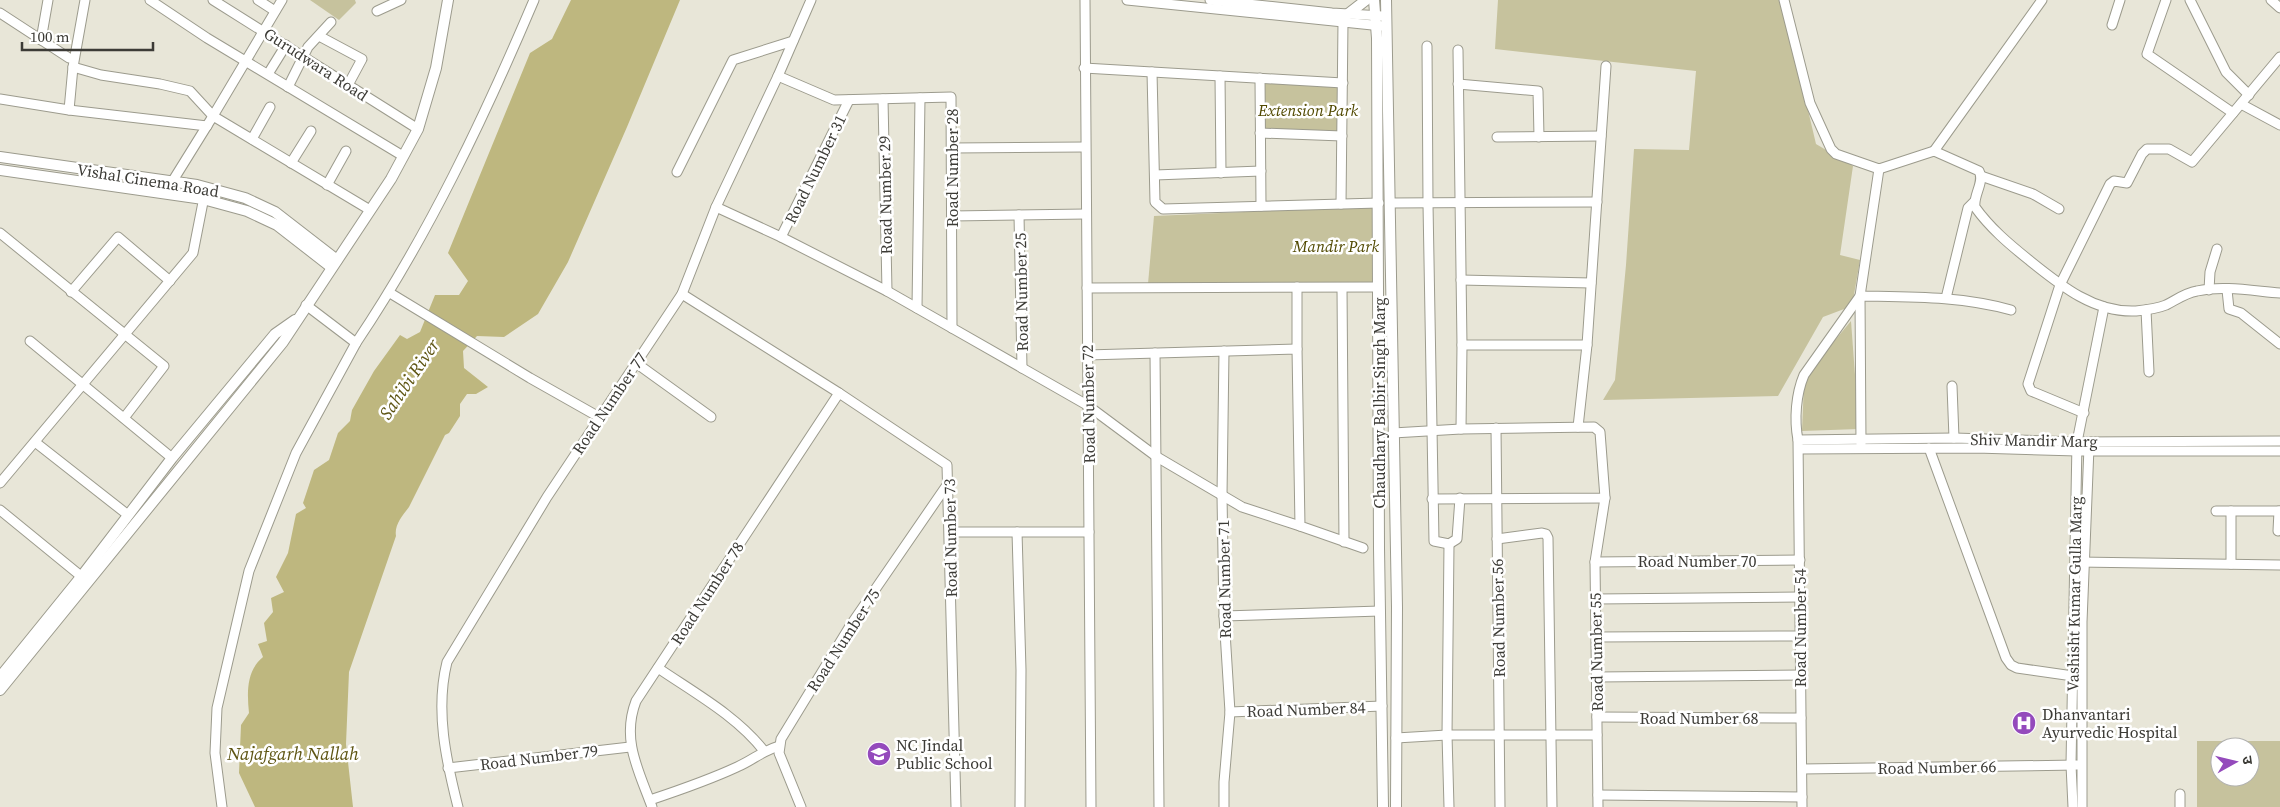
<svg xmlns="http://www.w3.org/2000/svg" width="2280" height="807" font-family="'Source Serif 4','Noto Sans Devanagari',serif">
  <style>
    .green { fill: #c6c29d; fill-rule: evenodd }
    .water { fill: #beb77f }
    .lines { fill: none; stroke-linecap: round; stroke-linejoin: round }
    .minor-casing { stroke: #9c9b8d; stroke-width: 11 }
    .tertiary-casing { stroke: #9c9b8d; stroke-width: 12 }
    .minor { stroke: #fff; stroke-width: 9 }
    .tertiary { stroke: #fff; stroke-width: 10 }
    .labels { text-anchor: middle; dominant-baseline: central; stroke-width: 5; stroke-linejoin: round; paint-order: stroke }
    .street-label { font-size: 16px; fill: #3c3b36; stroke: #fff }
    .park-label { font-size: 16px; font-style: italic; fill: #514900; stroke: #fff }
    .poi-label { font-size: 16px; fill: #3c3b36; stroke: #fff; text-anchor: start }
    .water-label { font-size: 18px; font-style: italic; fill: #5e5513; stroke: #fff }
  </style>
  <rect width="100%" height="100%" fill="#e8e6d8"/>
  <!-- green -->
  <g class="green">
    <polygon points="310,0 355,0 356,3 339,20"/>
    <polygon points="1498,0 1782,0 1816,144 1853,166 1840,255 1860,260 1852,306 1823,317 1778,396 1603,400 1615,380 1626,265 1634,149 1689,150 1696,71 1495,49"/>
    <polygon points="1264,82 1339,86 1342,136 1260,133"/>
    <polygon points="1376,206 1375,284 1148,284 1154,216"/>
    <polygon points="1851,321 1859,429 1802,431 1804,383 1811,369"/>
    <path d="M2197,741H2280V807H2197ZM2220,747H2250V777H2220Z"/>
  </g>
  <!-- water -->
  <path class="water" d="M571,0H680L627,127L568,262L538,314L504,337L477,336L463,351L464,368L488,387L476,394H467L460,404V416L449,433L445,435L409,507C403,515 394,525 396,536L349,672L346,744L353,807H255L239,773L241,725L249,713C247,693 246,671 263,657L258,644L267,641L264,623L273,612L271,598L284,592L276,577L288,553L296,514L306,508L303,503L314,470L329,460L338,433L350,421L352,410L374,371L400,335L407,339L420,332L435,295H459L468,281L448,253L530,53L552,39Z"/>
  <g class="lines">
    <!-- minor casing -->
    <g class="minor-casing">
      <g id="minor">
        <polyline points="150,0 207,38 403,156"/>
        <polyline points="213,0 418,129"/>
        <polyline points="258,0 275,11"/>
        <polyline points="1085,0 1091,807"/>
        <polyline points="1127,0 1382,26"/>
        <polyline points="1210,0 1332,13 1382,16"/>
        <path d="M1784,0L1810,103L1831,149L1836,154L1879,169L1934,151L1979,171C1985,182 1973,195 1975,207C1990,228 2009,244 2029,260C2060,285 2094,313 2136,311C2146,310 2156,309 2166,305C2176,300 2185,293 2197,291C2223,285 2254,291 2280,293"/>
        <polyline points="2166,0 2147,54 2233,113"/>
        <polyline points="2190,0 2226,72 2249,95"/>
        <polyline points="2271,0 2280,8"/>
        <polyline points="377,11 401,0"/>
        <polyline points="0,13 69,58"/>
        <polyline points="2112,25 2120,0"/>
        <polyline points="319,36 362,59 348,85"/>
        <polyline points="41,40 48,0"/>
        <polyline points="1427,46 1428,204 1434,541 1449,544 1457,539 1460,498"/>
        <polyline points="1458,50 1462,345 1461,429"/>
        <polyline points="73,67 101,75 160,84 190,91 213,116 282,0"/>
        <polyline points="1084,68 1343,83"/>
        <polyline points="1152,72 1155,202 1163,209 1379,203"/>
        <polyline points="268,74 286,45"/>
        <polyline points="778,76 834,100 951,97 952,328"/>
        <polyline points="1220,76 1221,173"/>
        <polyline points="1260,78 1261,206"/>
        <polyline points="1458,84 1538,91 1539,137"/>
        <polyline points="288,87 308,47 331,22"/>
        <polyline points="0,99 69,110 207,126"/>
        <polyline points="883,99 887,291"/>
        <polyline points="2241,104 2280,125"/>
        <polyline points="69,110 73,67 85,0"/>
        <polyline points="1260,133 1342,136"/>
        <polyline points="1497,137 1601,136"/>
        <polyline points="252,139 270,107"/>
        <polyline points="952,148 1085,147"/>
        <polyline points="1934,151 2042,0"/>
        <polyline points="291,163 311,131"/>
        <polyline points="677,172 733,60 793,41"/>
        <polyline points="1155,175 1261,171"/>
        <polyline points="1981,176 2033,194 2059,209"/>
        <polyline points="172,182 213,116 370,210"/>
        <polyline points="327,185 346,151"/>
        <polyline points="1391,203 1597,202"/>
        <polyline points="1341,204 1343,22"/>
        <polyline points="716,207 781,237 887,291 952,328 1087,405 1157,457 1242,507 1300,526"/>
        <polyline points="1019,215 1022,368"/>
        <polyline points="952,216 1086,214"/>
        <polyline points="0,233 164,366 124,418"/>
        <polyline points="781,237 849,100"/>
        <polyline points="1461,280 1591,283"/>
        <polyline points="1297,287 1297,349"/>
        <polyline points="1087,288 1378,287"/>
        <polyline points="1342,288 1344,542"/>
        <polyline points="2209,290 2210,272 2217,249"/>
        <polyline points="2227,290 2229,309 2241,313 2280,344"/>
        <polyline points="71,292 118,237 170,281"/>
        <polyline points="390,293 530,378 599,417"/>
        <polyline points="682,294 839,393 947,465 956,807"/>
        <polyline points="1946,298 1968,208 1974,202"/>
        <path d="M306,305L356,343C428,236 484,118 534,0"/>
        <polyline points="917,308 920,98"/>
        <polyline points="2146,310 2149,372"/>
        <polyline points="30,341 172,458"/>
        <polyline points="1462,345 1587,345"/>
        <polyline points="1155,353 1159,807"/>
        <polyline points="1087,355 1297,349 1300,526 1363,548"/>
        <polyline points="636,363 711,417"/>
        <polyline points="1952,386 1954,438"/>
        <polyline points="2084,413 2031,391 2028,384 2060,285 2110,184 2114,181 2127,183 2142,154 2147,149 2169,149 2192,162 2280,57"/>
        <polyline points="1578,427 1587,345 1606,66"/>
        <polyline points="1496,428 1500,807"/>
        <polyline points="1393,433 1461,429 1594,427 1600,432 1605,498 1432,499"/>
        <path d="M1798,440C1794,419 1796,394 1804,375L1860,296C1912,297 1961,296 2011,310"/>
        <polyline points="35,442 128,515"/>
        <polyline points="1861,444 1860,296 1879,169"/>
        <polyline points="1929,448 2006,658 2011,665 2017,668 2073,676"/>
        <polyline points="1799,449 1976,448 2077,451 2280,451"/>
        <polyline points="0,483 193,253 205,192"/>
        <polyline points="0,510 87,581"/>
        <polyline points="2216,511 2280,511"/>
        <polyline points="2278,531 2279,511"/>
        <polyline points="950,532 1089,532"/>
        <polyline points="1017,532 1021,670 1020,807"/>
        <polyline points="1497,539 1542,533 1546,534 1548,538 1552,807"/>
        <polyline points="1449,544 1447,735 1449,807"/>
        <polyline points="1595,562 1800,560"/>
        <polyline points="2078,562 2280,565"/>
        <polyline points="2231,564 2231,511"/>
        <polyline points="1596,599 1800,597"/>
        <polyline points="1224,616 1380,611"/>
        <polyline points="1597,637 1801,636"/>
        <path d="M658,668C693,692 737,716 764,751"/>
        <polyline points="1597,677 1801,675"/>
        <polyline points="1230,712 1382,706"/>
        <polyline points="1597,717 1801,718"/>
        <polyline points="1396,738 1447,735 1597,735"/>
        <polyline points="448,768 630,747"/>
        <polyline points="1802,769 2077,765"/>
        <polyline points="2180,794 2180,807"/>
        <polyline points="1598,795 1802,797"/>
        <path d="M650,800C680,790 709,780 737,767C753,760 762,751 779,746"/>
        <polyline points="222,807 215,753 217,708 249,571 296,453 356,343"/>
        <path d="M458,807C446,760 435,710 447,662L547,497L682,294L716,207L778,76L811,0"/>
        <path d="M652,807C639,771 621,740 636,701L839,393"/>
        <polyline points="801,807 779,753 781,739 850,626 949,482"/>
        <polyline points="1224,807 1224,782 1230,712 1224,616 1222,495 1224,351"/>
        <polyline points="1598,807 1595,562 1605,498"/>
        <polyline points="1802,807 1798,440 1954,438 2077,442 2280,441"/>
        <polyline points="2073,807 2071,765 2077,442 2104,307"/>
        <polyline points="2082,807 2082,622 2089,447"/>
      </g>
    </g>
    <!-- tertiary casing -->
    <g class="tertiary-casing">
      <g id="tertiary">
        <polyline points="1374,0 1377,38 1379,548 1383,807"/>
        <polyline points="1386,0 1397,607 1396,807"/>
        <polyline points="1348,14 1366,0"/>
        <polyline points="0,157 197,185 245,198 275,212 337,260"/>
        <polyline points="0,170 203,199 247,211 277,225 331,267"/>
        <polyline points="0,677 81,577 172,458 275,334 295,320"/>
        <polyline points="0,690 283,342 391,179 418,129 436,68 448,0"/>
      </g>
    </g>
    <!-- minor -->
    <use href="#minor" class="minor"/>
    <!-- tertiary -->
    <use href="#tertiary" class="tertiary"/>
  </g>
  <!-- icons -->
  <defs>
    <g id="hospital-disc" transform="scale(1.25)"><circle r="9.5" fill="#944abc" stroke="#fff"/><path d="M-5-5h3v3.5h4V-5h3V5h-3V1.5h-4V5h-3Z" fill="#fff"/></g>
    <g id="school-disc" transform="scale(1.25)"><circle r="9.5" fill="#944abc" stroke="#fff"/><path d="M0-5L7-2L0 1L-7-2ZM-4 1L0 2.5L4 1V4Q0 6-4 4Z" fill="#fff"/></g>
  </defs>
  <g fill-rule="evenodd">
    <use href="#hospital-disc" x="2024" y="723"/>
    <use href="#school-disc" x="879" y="754"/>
  </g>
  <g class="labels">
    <!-- street labels -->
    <g class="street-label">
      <text transform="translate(316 64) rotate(33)">Gurudwara Road</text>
      <text transform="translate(952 168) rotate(-90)">Road Number 28</text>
      <text transform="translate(815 169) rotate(-64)">Road Number 31</text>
      <text transform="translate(148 180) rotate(9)">Vishal Cinema Road</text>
      <text transform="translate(885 195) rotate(-91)">Road Number 29</text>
      <text transform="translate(1021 292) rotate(-91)">Road Number 25</text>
      <text transform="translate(609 403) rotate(-56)">Road Number 77</text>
      <text transform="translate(1379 403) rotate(-90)">Chaudhary Balbir Singh Marg</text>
      <text transform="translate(1088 404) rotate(-91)">Road Number 72</text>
      <text transform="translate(2034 440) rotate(1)">Shiv Mandir Marg</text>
      <text transform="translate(950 538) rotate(-91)">Road Number 73</text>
      <text x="1697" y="561">Road Number 70</text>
      <text transform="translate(1224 579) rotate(-91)">Road Number 71</text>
      <text transform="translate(707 593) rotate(-57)">Road Number 78</text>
      <text transform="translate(2074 594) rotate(-89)">Vashisht Kumar Gulla Marg</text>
      <text transform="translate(1498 618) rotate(-91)">Road Number 56</text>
      <text transform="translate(1800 628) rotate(-90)">Road Number 54</text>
      <text transform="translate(843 640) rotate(-57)">Road Number 75</text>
      <text transform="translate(1596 652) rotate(-91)">Road Number 55</text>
      <text transform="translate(1306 709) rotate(-2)">Road Number 84</text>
      <text x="1699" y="718">Road Number 68</text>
      <text transform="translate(539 757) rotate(-7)">Road Number 79</text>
      <text transform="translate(1937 767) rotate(-1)">Road Number 66</text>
    </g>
    <!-- park labels -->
    <g class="park-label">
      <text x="1308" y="110">Extension Park</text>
      <text x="1336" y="246">Mandir Park</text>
    </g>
    <!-- poi labels -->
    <g class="poi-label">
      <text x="2042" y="714">Dhanvantari<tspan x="2042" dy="18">Ayurvedic Hospital</tspan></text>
      <text x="896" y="745">NC Jindal<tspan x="896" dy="18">Public School</tspan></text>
    </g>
    <!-- water labels -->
    <g class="water-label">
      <text transform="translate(409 379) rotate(-56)">Sahibi River</text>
      <text x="293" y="753">Najafgarh Nallah</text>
    </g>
  </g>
  <!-- north arrow -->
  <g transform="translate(2235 762) rotate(82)"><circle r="24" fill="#ffffff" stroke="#b1b1af"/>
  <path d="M0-4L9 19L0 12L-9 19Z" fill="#944abc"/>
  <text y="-8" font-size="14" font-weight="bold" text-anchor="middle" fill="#3c3b36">उ</text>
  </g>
  <!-- scale -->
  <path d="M22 42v8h131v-8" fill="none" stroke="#3c3b36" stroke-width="2.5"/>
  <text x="30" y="42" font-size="15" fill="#3c3b36" stroke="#ffffff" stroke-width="4" paint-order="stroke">100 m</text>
</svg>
